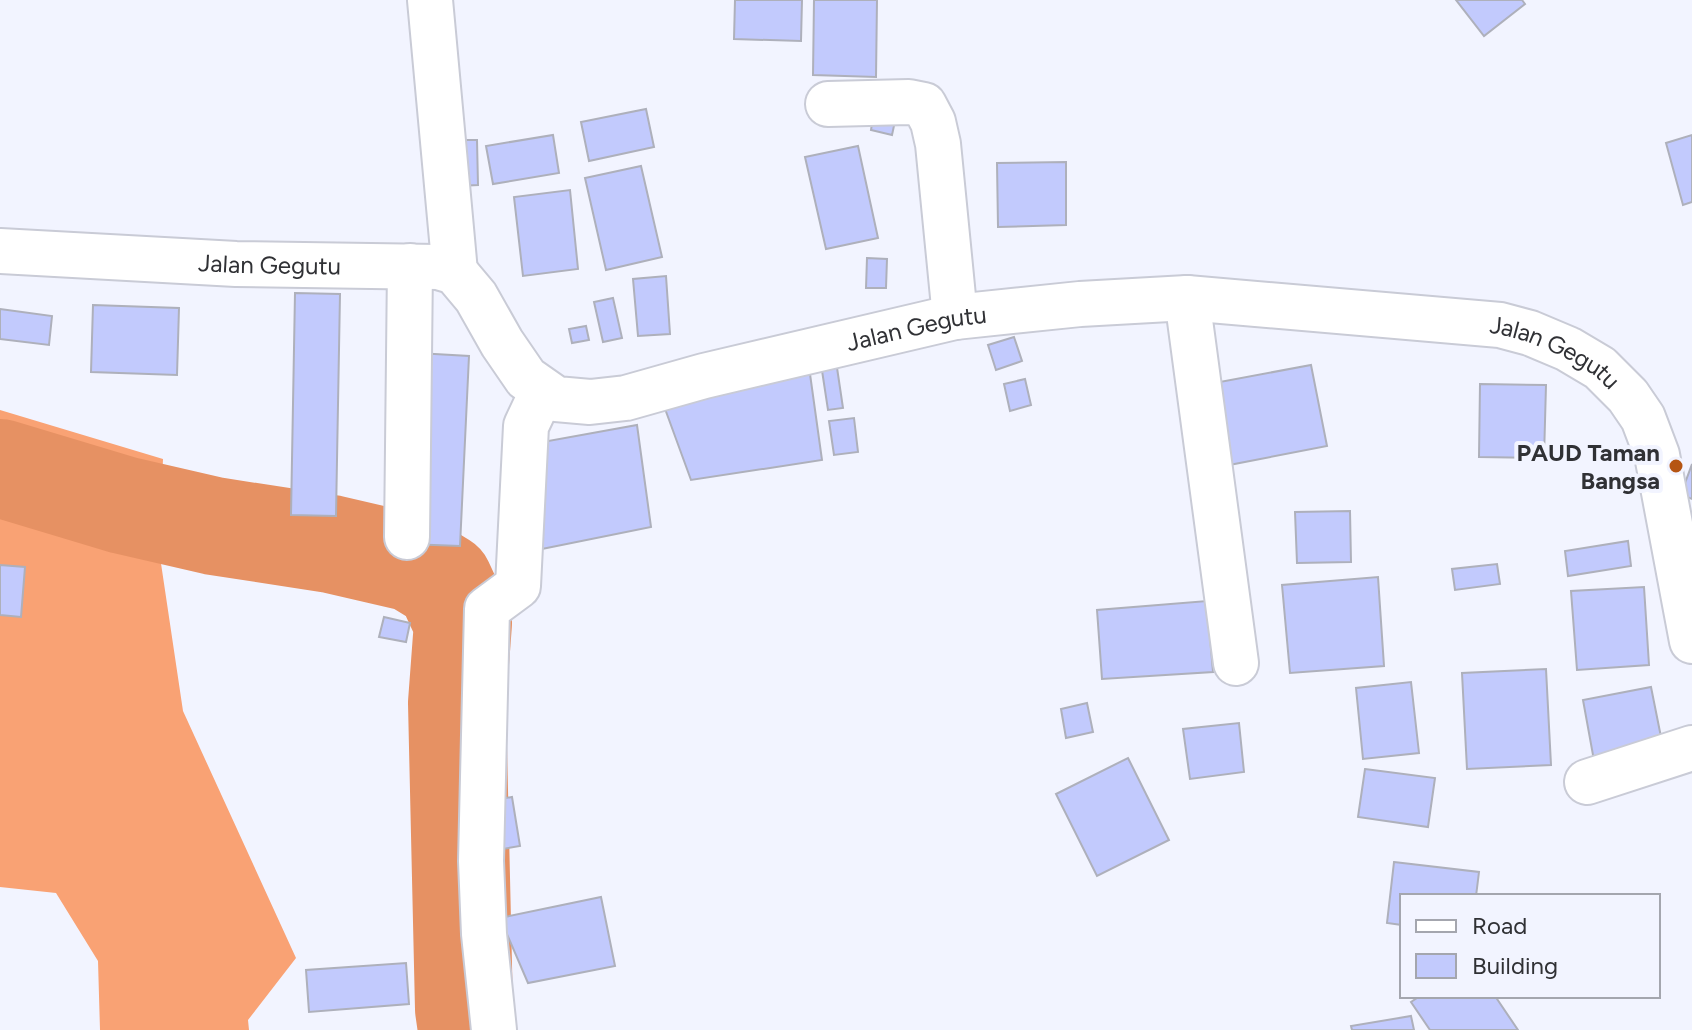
<svg xmlns="http://www.w3.org/2000/svg" width="1692" height="1030" font-family="Figtree,sans-serif">
  <style>
    .forest { fill: #f9a274 }
    .lines { fill: none; stroke-linecap: round; stroke-linejoin: round }
    .river { stroke: #e69163; stroke-width: 98 }
    .building { fill: #c2cafd; stroke: #aeb0bb; stroke-width: 2 }
    .street-casing { stroke: #c9cbd6; stroke-width: 48 }
    .secondary-casing { stroke: #c9cbd6; stroke-width: 48 }
    .street { stroke: #fff; stroke-width: 44 }
    .secondary { stroke: #fff; stroke-width: 44 }
    .poi-dot { fill: #b55513; stroke: #f2f4ff; stroke-width: 3 }
    .labels { text-anchor: middle; dominant-baseline: central; stroke-width: 8; stroke-linejoin: round; paint-order: stroke }
    .street-label { font-size: 24px; fill: #303135; stroke: #f2f4ff }
    .poi-label { font-size: 24px; font-weight: bold; fill: #303135; stroke: #f2f4ff; text-anchor: end }
  </style>
  <rect width="100%" height="100%" fill="#f2f4ff"/>
  <!-- forest -->
  <polygon class="forest" points="0,410 163,459 159,550 183,711 296,958 248,1020 249,1030 100,1030 98,961 56,893 0,887"/>
  <g class="lines">
    <!-- river -->
    <polyline class="river" points="0,468 123,505 214,526 331,544 413,563 444,582 463,623 457,703 464,1009 467,1030"/>
  </g>
  <!-- building -->
  <g class="building">
    <polygon points="735,0 802,0 801,41 734,39"/>
    <polygon points="814,0 877,0 876,77 813,75"/>
    <polygon points="1456,0 1522,0 1525,4 1484,36"/>
    <polygon points="646,109 654,147 589,161 581,122"/>
    <polygon points="873,117 895,121 892,135 871,130"/>
    <polygon points="553,135 559,173 493,184 486,146"/>
    <polygon points="1692,135 1692,202 1683,205 1666,143"/>
    <polygon points="458,140 477,140 478,185 459,186"/>
    <polygon points="858,146 878,238 826,249 805,157"/>
    <polygon points="1066,162 1066,225 998,227 997,163"/>
    <polygon points="641,166 662,257 606,270 585,178"/>
    <polygon points="570,190 578,269 523,276 514,197"/>
    <polygon points="867,258 887,259 886,288 866,288"/>
    <polygon points="666,276 670,334 638,336 633,279"/>
    <polygon points="295,293 340,294 336,516 291,515"/>
    <polygon points="613,298 622,338 603,342 594,302"/>
    <polygon points="93,305 179,308 177,375 91,372"/>
    <polygon points="0,309 52,316 49,345 0,339"/>
    <polygon points="586,326 589,340 572,343 569,329"/>
    <polygon points="1014,337 1022,361 996,370 988,345"/>
    <polygon points="417,353 469,356 460,546 408,544"/>
    <polygon points="836,361 843,408 828,410 821,364"/>
    <polygon points="1311,365 1327,446 1224,466 1209,384"/>
    <polygon points="810,374 822,460 691,480 664,406"/>
    <polygon points="1025,379 1031,405 1010,411 1004,384"/>
    <polygon points="1480,384 1546,385 1544,458 1479,457"/>
    <polygon points="854,418 858,452 834,455 829,421"/>
    <polygon points="637,425 651,527 532,551 537,443"/>
    <polygon points="1692,464 1692,499 1681,494"/>
    <polygon points="1350,511 1351,562 1297,563 1295,512"/>
    <polygon points="1628,541 1631,566 1568,576 1565,551"/>
    <polygon points="1497,564 1500,584 1455,590 1452,569"/>
    <polygon points="0,565 25,567 21,617 0,615"/>
    <polygon points="1378,577 1384,666 1290,673 1282,585"/>
    <polygon points="1644,587 1649,665 1577,670 1571,591"/>
    <polygon points="1207,601 1213,672 1102,679 1097,610"/>
    <polygon points="384,617 410,623 406,642 379,637"/>
    <polygon points="1546,669 1551,765 1467,769 1462,673"/>
    <polygon points="1411,682 1419,753 1363,759 1356,688"/>
    <polygon points="1651,687 1664,752 1595,766 1583,700"/>
    <polygon points="1087,703 1093,732 1066,738 1061,709"/>
    <polygon points="1239,723 1244,772 1190,779 1183,729"/>
    <polygon points="1128,758 1169,840 1097,876 1056,794"/>
    <polygon points="1365,769 1435,778 1428,827 1358,817"/>
    <polygon points="512,797 520,846 497,850 488,801"/>
    <polygon points="1394,862 1479,872 1476,896 1402,896 1402,925 1387,923"/>
    <polygon points="601,897 615,966 528,983 500,918"/>
    <polygon points="406,963 409,1004 309,1012 306,970"/>
    <polygon points="1420,996 1495,996 1518,1030 1430,1030 1411,1002"/>
    <polygon points="1411,1016 1414,1030 1352,1030 1351,1026"/>
  </g>
  <g class="lines">
    <!-- street casing -->
    <g class="street-casing">
      <g id="street">
        <polyline points="430,0 455,272"/>
        <polyline points="828,104 909,102 924,105 933,122 938,144 955,317"/>
        <polyline points="1187,298 1236,663"/>
        <polyline points="407,537 410,266"/>
        <polyline points="1587,782 1692,748"/>
        <polyline points="494,1030 484,934 481,861 487,609 518,586 526,426 542,392"/>
      </g>
    </g>
    <!-- secondary casing -->
    <g class="secondary-casing">
      <g id="secondary">
        <path id="s1" d="M0,251L236,264L438,267L455,272L476,297L502,343L526,378L556,399L590,402L626,398L704,376L955,317L1080,304L1187,298L1500,325L1530,333L1568,349L1600,368L1628,396L1643,418L1657,455L1692,641"/>
      </g>
    </g>
    <!-- street -->
    <use href="#street" class="street"/>
    <!-- secondary -->
    <use href="#secondary" class="secondary"/>
  </g>
  <!-- markers -->
  <circle class="poi-dot" cx="1676" cy="466" r="8"/>
  <g class="labels">
    <!-- street labels -->
    <g class="street-label">
      <text stroke="none"><textPath href="#s1" startOffset="270">Jalan Gegutu</textPath></text>
      <text stroke="none"><textPath href="#s1" startOffset="990">Jalan Gegutu</textPath></text>
      <text stroke="none"><textPath href="#s1" startOffset="1638">Jalan Gegutu</textPath></text>
    </g>
    <!-- poi labels -->
    <g class="poi-label">
      <text x="1660" y="452">PAUD Taman<tspan x="1660" dy="28">Bangsa</tspan></text>
    </g>
  </g>
  <!-- legend -->
  <rect x="1400" y="894" width="260" height="104" fill="#f2f4ff" stroke="#a4a6ae" stroke-width="2"/>
  <rect x="1416" y="920" width="40" height="12" fill="#ffffff" stroke="#a4a6ae" stroke-width="2"/>
  <text x="1472" y="934" font-size="24" fill="#303135">Road</text>
  <rect x="1416" y="954" width="40" height="24" fill="#c2cafd" stroke="#a4a6ae" stroke-width="2"/>
  <text x="1472" y="974" font-size="24" fill="#303135">Building</text>
</svg>
